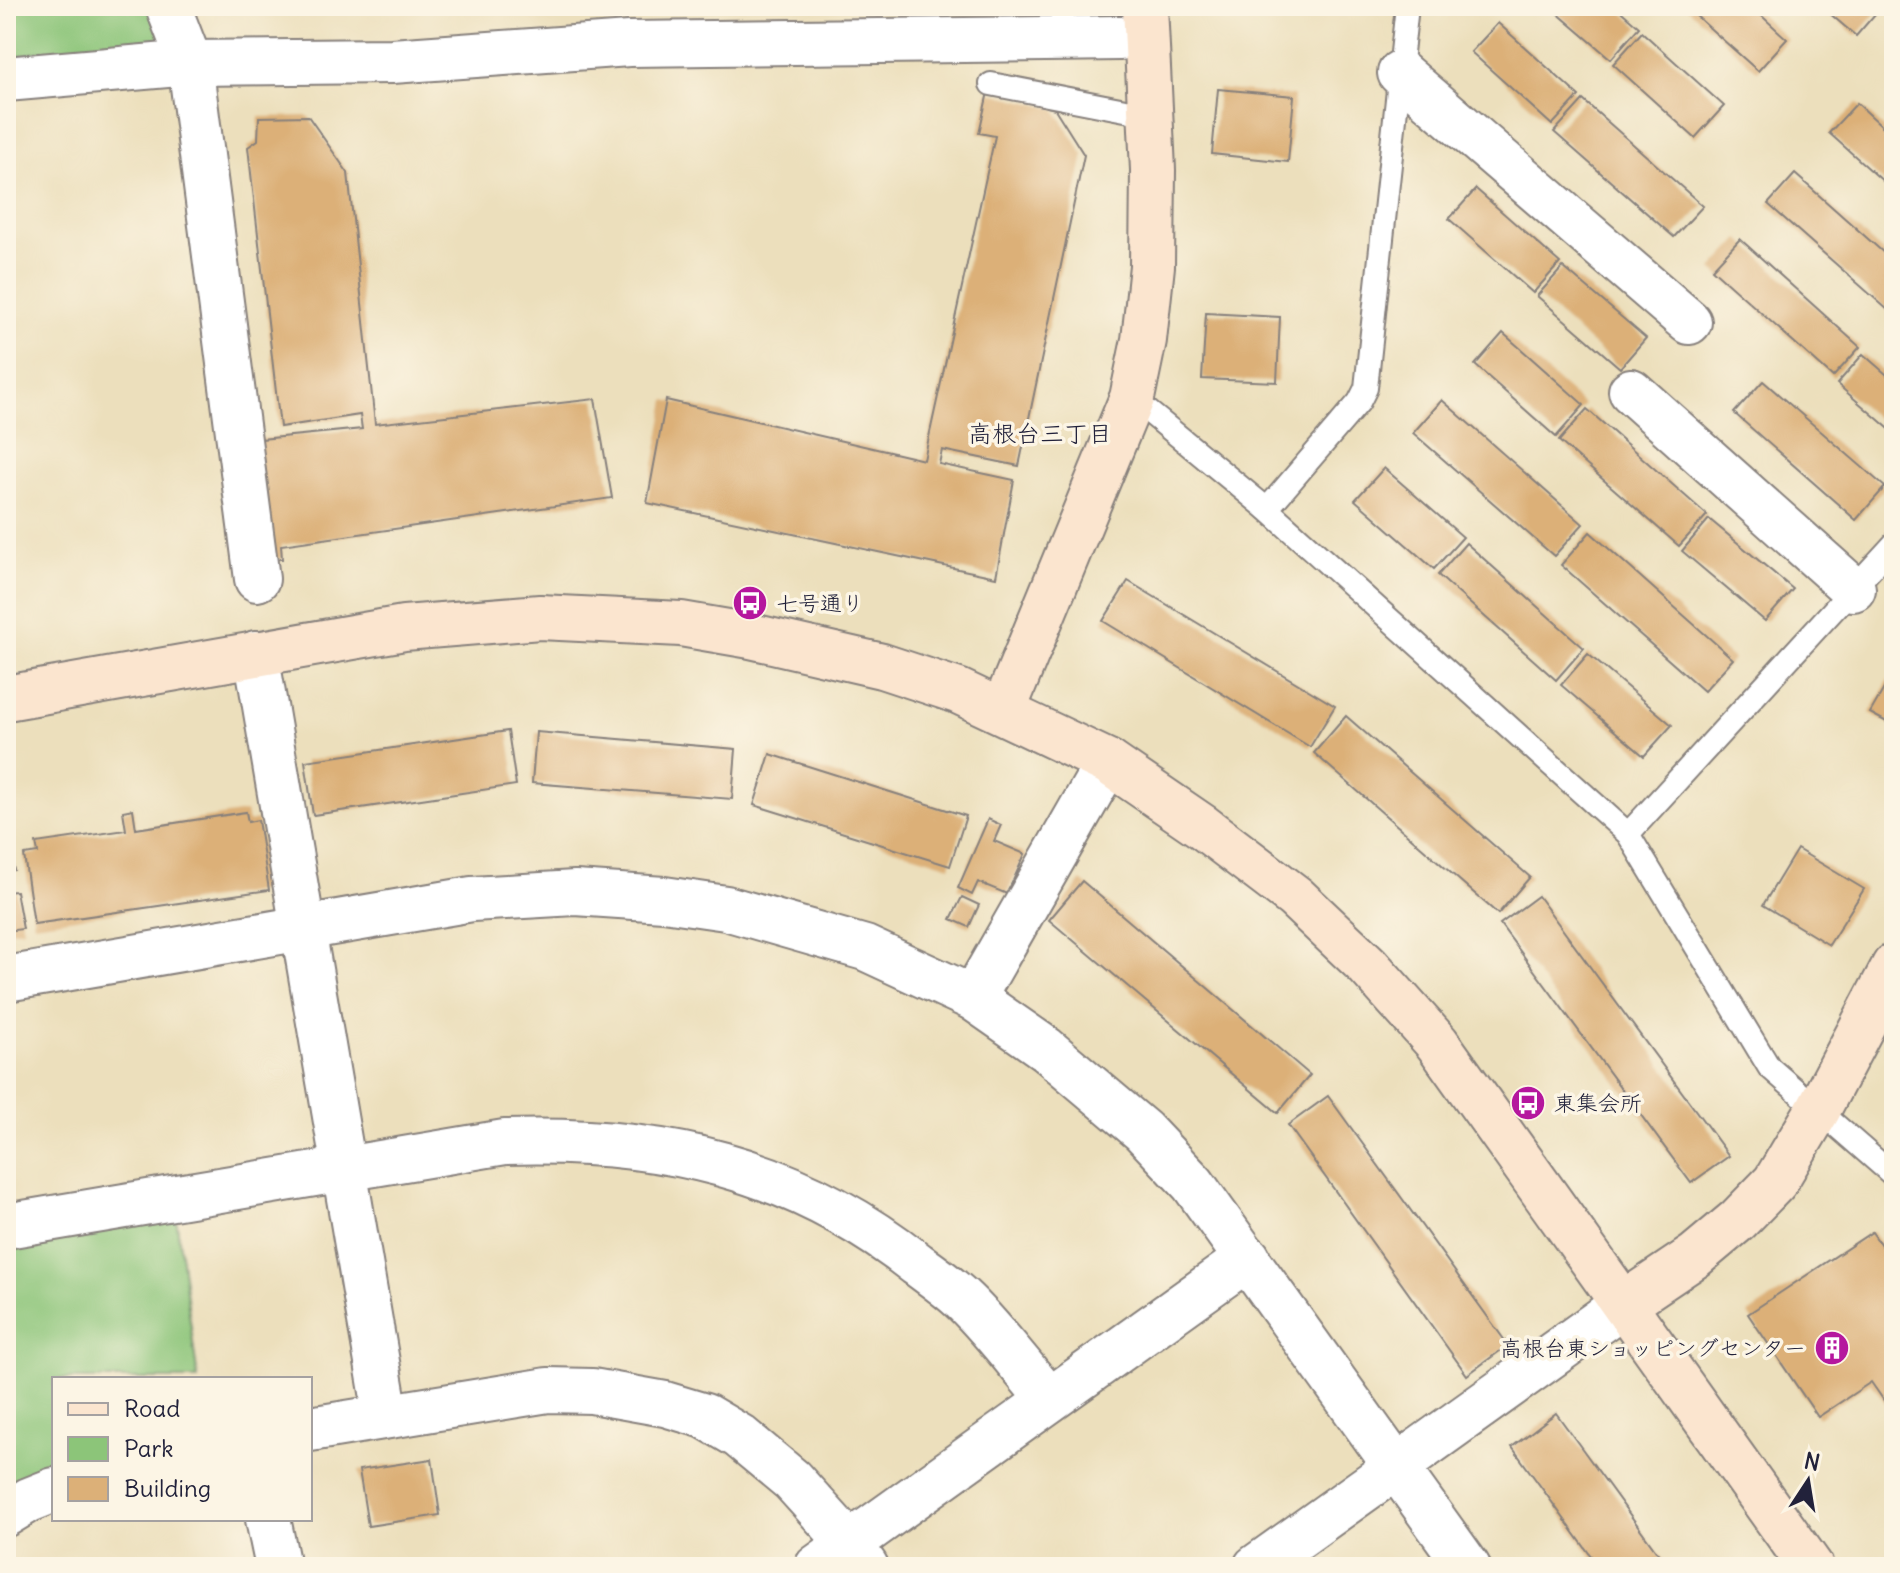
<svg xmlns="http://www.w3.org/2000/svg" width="1900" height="1573" font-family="Delius,'Klee One',sans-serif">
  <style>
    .green { fill: #8cc579; stroke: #57745a; stroke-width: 2 }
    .forest { fill: #71aa69; stroke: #4a6652; stroke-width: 2 }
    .building { fill: #dcb078 }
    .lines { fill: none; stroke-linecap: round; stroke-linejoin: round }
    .lane-casing { stroke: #87807c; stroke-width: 26 }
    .street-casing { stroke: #87807c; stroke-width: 48 }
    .secondary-casing { stroke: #87807c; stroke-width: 48 }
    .lane { stroke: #fff; stroke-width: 22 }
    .street { stroke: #fff; stroke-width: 44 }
    .secondary { stroke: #fbe5cf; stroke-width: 44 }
    .labels { text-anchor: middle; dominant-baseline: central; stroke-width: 7; stroke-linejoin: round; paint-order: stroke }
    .poi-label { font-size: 22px; fill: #22223b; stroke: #fcf5e5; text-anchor: start }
    .neighbourhood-label { font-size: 24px; fill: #22223b; stroke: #fcf5e5 }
  </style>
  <rect width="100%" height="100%" fill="#fcf5e5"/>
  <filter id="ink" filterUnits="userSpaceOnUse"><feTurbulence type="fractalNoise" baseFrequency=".0125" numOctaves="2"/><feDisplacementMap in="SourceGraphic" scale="16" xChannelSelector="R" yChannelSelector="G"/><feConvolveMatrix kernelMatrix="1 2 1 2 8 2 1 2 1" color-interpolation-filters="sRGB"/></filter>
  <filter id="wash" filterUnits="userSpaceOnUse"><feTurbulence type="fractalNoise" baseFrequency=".006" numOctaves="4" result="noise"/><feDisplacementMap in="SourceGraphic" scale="32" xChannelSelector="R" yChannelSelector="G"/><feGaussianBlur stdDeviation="1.8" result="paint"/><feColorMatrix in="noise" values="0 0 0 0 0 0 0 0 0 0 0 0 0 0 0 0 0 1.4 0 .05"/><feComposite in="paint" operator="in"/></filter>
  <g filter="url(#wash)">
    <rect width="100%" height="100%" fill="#ecdfbc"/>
    <!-- green -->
    <g class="green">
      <polygon points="6,6 150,6 166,45 37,52 6,60"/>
      <polygon points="176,1217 198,1379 54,1379 54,1469 6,1492 6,1245"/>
    </g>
    <!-- forest -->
    <rect class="forest" x="1080" y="6" width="26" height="10"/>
    <g id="blocks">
      <!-- building -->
      <g class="building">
        <polygon points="1549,6 1615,6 1639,27 1611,59"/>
        <polygon points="1685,6 1751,6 1787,39 1758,71"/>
        <polygon points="1821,6 1882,6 1856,36"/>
        <polygon points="1498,23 1579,96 1552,125 1471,52"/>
        <polygon points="1642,32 1724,106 1695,138 1613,64"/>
        <polygon points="1218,89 1294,96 1288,162 1212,154"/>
        <polygon points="988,92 1055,109 1084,155 1019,466 942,450 939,464 1014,480 996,577 647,503 666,400 924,460 995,136 979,133"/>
        <polygon points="1583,100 1703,206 1674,237 1554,132"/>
        <polygon points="1857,103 1894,137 1894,191 1829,133"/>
        <polygon points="308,116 348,173 375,424 595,399 612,498 281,545 282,559 264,559 251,440 362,429 360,415 280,427 248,147 258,140 259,117"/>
        <polygon points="1795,174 1894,262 1894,306 1889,311 1768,204"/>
        <polygon points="1476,189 1560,263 1533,293 1449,219"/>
        <polygon points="1740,239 1860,347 1833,377 1712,269"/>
        <polygon points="1563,267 1646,338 1620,368 1537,296"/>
        <polygon points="1206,313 1280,317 1277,382 1202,379"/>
        <polygon points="1503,333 1584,405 1556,437 1475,365"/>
        <polygon points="1863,354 1894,381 1894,433 1837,384"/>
        <polygon points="1763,381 1885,487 1856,520 1734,413"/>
        <polygon points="1442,400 1583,524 1554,556 1413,433"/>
        <polygon points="1587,409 1707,515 1679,546 1559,441"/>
        <polygon points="1384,468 1463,537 1434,569 1355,500"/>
        <polygon points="1709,519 1793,589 1765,621 1682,551"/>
        <polygon points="1590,532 1733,659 1704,691 1561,565"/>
        <polygon points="1466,543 1584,648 1556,680 1438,575"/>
        <polygon points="1128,581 1335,706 1310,747 1103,621"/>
        <polygon points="1588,654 1672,725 1644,756 1561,685"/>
        <polygon points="1894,671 1894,726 1870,713"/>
        <polygon points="1346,716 1530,877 1498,914 1314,753"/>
        <polygon points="508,731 516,785 313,815 305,761"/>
        <polygon points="536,732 736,749 732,799 532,783"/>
        <polygon points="770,754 966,816 950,866 754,805"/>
        <polygon points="133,809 136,829 246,812 248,822 258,820 269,890 34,924 24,855 38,853 36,843 126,830 123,811"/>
        <polygon points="988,819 1001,825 994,841 1025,854 1007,894 978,882 972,895 958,888"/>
        <polygon points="6,836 14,870 6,872"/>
        <polygon points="1797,849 1864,889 1829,945 1763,905"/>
        <polygon points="1082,881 1310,1075 1278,1113 1049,920"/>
        <polygon points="16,891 23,929 6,931 6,892"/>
        <polygon points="1538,896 1729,1156 1691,1183 1500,924"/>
        <polygon points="962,897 979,905 969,927 951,919"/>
        <polygon points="1328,1096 1508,1345 1467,1375 1288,1125"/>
        <polygon points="1872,1232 1894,1264 1894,1415 1871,1382 1818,1417 1748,1314"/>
        <polygon points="1556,1413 1668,1567 1599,1567 1512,1447"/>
        <polygon points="432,1459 440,1515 368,1526 359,1470"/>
      </g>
    </g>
  </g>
  <g filter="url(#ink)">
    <use href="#blocks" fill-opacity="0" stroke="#87807c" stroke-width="2"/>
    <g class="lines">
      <!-- lane casing -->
      <g class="lane-casing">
        <g id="lane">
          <polyline points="991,84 1151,115"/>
          <polyline points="1132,398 1267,509 1628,834 1769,1067 1894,1176"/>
          <polyline points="1267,509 1359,402 1366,388 1407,6"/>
          <polyline points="1628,834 1894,544"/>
        </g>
      </g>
      <!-- street casing -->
      <g class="street-casing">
        <g id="street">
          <polyline points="168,6 190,63 257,579"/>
          <polyline points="1400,73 1689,322"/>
          <polyline points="6,79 190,63 392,61 629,44 1120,38"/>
          <polyline points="1631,391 1853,589"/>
          <polyline points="256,653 386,1415"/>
          <polyline points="6,979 472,899 575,893 664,899 726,908 865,948 973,998 1046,1049 1143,1131 1193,1184 1468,1567"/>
          <polyline points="973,998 1108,762"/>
          <path d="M6,1226L505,1142C660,1137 793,1166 917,1264C933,1276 951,1288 965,1302C995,1331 1021,1367 1049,1399"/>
          <polyline points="310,1429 548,1390 592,1391 665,1404 705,1416 739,1436 792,1480 850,1544 866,1567"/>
          <polyline points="6,1514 29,1500 54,1490"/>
          <polyline points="268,1519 278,1567"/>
          <polyline points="817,1567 1248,1258"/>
          <polyline points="1256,1567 1625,1303"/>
        </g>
      </g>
      <!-- secondary casing -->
      <g class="secondary-casing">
        <g id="secondary">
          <polyline points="6,698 404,628 540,617 681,624 751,636 882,666 958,691 1108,762 1203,827 1295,897 1368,966 1437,1043 1811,1567"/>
          <polyline points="1003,711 1132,398 1144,340 1152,266 1153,170 1145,6"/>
          <polyline points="1625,1303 1695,1256 1738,1220 1775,1182 1818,1110 1894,966"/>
        </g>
      </g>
      <!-- lane -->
      <use href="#lane" class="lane"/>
      <!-- street -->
      <use href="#street" class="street"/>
      <!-- secondary -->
      <use href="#secondary" class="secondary"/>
    </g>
  </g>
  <!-- icons -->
  <defs>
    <g id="bus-disc" transform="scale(1.8)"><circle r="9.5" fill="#b5179e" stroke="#fcf5e5"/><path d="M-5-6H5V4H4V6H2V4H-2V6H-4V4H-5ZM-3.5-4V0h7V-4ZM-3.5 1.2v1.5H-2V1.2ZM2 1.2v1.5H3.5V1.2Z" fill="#fff"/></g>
    <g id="building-disc" transform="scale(1.8)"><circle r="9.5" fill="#b5179e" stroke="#fcf5e5"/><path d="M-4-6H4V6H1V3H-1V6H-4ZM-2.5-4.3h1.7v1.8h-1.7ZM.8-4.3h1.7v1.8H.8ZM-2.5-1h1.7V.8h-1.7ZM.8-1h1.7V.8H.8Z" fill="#fff"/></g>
  </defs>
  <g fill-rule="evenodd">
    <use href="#bus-disc" x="750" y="603"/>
    <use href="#bus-disc" x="1528" y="1103"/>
    <use href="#building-disc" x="1832" y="1348"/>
  </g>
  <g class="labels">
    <!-- poi labels -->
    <g class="poi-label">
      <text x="776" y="603">七号通り</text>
      <text x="1554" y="1103">東集会所</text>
      <text x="1806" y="1348" text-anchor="end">高根台東ショッピングセンター</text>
    </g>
    <!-- neighbourhood labels -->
    <g class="neighbourhood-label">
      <text x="1040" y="433">高根台三丁目</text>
    </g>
  </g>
  <!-- margin -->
  <rect width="1900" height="1573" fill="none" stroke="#fcf5e5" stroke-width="32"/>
  <!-- legend -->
  <rect x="52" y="1377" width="260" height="144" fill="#fcf5e5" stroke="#a5a1a1" stroke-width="2"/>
  <rect x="68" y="1403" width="40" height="12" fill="#fbe5cf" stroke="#a5a1a1" stroke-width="2"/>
  <text x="124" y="1417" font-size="24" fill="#22223b">Road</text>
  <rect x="68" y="1437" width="40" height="24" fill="#8cc579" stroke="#a5a1a1" stroke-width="2"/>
  <text x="124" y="1457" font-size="24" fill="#22223b">Park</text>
  <rect x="68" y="1477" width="40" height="24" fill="#dcb078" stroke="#a5a1a1" stroke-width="2"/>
  <text x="124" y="1497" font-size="24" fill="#22223b">Building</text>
  <!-- north arrow -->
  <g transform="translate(1808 1481) rotate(12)" stroke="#fcf5e5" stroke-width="6" paint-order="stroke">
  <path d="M0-6L14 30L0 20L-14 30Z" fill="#22223b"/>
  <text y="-12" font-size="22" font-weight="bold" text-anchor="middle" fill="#22223b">N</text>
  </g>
</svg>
